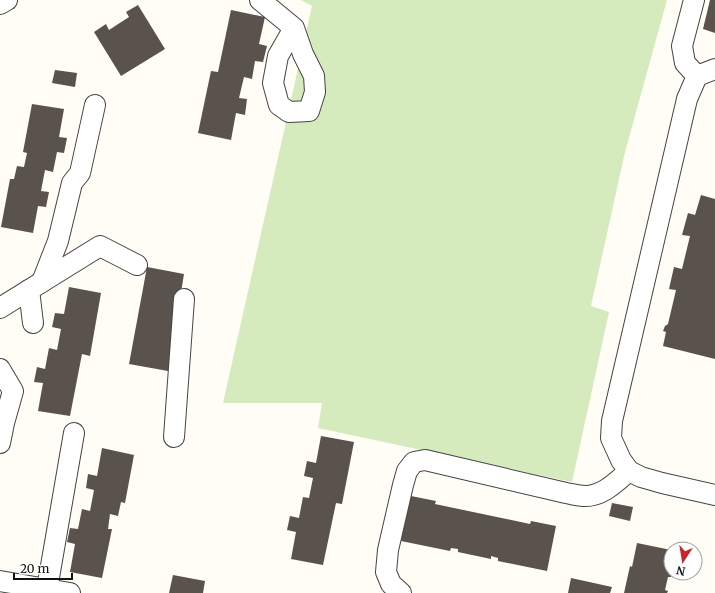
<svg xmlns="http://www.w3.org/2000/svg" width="715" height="593" font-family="Merriweather,serif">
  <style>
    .green { fill: #d5ebbd }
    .building { fill: #5a524d }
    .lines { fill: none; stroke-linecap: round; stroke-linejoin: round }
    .minor-casing { stroke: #444; stroke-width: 22 }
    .minor { stroke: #fff; stroke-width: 20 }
  </style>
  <rect width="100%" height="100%" fill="#fffdf5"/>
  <!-- green -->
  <polygon class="green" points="301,0 667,0 625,152 591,306 609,312 572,482 318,428 322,403 223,403 312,6"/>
  <!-- building -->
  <g class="building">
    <polygon points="710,0 715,0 715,33 703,29"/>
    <polygon points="138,5 165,49 121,76 94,32 106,24 109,30 129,17 126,12"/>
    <polygon points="231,10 265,17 259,44 267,46 263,62 255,61 252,79 244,77 239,98 247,99 245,115 236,113 231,140 198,133 211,71 218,72"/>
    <polygon points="55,70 77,73 75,87 52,83"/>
    <polygon points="32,104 64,109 59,137 67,138 64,153 57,152 53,172 45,170 41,191 49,192 46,207 38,206 33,233 1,227 10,179 14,179 17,166 24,167 27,153 23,152"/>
    <polygon points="701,195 715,199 715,359 663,346 666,332 663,331 665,326 668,324 676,290 669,289 674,267 682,269 690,236 682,235 688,213 695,215"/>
    <polygon points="147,267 184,274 168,371 129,364"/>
    <polygon points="69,287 101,293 90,356 82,354 70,416 38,411 43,383 34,382 37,367 45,369 49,348 57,350 61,329 52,327 55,313 64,314"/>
    <polygon points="321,436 354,442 342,504 336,503 323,565 291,559 296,532 287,530 290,516 299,518 303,497 309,498 313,478 304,476 307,461 316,463"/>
    <polygon points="102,448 134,455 125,503 121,502 118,516 110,514 108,529 112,529 102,578 70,572 75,544 67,542 70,528 78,529 82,509 90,511 94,490 86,488 88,474 97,476"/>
    <polygon points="411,496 436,501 435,504 530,524 531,521 556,526 547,571 498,561 498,558 491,556 491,559 458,552 458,549 451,548 450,551 401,541"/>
    <polygon points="612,503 633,507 630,521 609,516"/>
    <polygon points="637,543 671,550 672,573 671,577 668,577 665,590 668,591 667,593 624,593 630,566 632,567"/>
    <polygon points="173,575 205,581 203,593 169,593"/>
    <polygon points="571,578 612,587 610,593 568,593"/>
  </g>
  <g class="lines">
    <!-- minor casing -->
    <g class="minor-casing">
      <g id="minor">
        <polyline points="260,0 294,28 303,54 314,76 315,92 309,111 289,112 279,105 273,83 278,56 294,28"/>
        <polyline points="694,0 682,46 685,63 697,76"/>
        <polyline points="0,4 7,0"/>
        <polyline points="715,69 697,76 687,99 612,421 611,438 621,460 629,471 641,477 662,483 715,495"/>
        <polyline points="42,282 58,241 72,183 80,173 95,105"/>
        <polyline points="29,290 33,323"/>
        <polyline points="0,308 100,246 137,265"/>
        <polyline points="0,369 13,391 4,423 0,443"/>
        <polyline points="174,437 184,299"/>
        <polyline points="0,581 70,593"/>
        <polyline points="47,589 74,433"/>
        <path d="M401,593L391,584L386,572L388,550L403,485L407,471L414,462L425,460L566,493C572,494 579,496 585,496C603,496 616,482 629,471"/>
      </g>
    </g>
    <!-- minor -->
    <use href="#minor" class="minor"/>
  </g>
  <!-- north arrow -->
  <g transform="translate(683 561) rotate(192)"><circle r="19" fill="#ffffff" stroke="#a0a0a0"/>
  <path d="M0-3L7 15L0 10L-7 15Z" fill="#c4262e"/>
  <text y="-6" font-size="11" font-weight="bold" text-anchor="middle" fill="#111111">N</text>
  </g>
  <!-- scale -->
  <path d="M14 573v6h58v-6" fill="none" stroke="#111111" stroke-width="2"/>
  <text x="20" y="573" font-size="12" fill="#111111" stroke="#ffffff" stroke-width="3" paint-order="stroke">20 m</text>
</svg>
